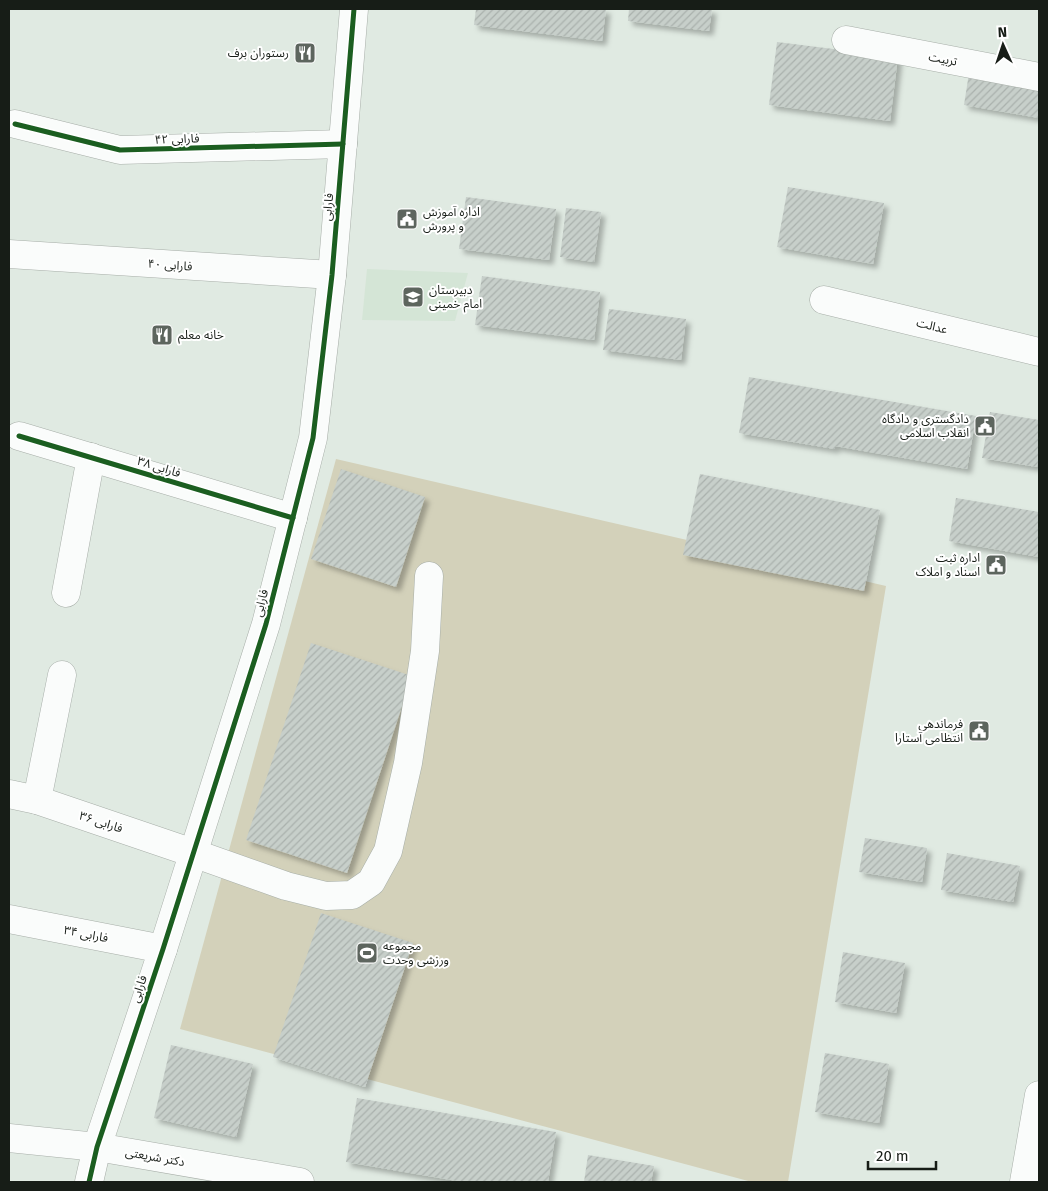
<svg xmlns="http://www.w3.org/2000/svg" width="1048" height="1191" font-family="'Fira Sans','Noto Sans Arabic',sans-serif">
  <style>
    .built { fill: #d4e5d6 }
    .grass { fill: #d3d1ba }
    .building { fill: url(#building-hatch); filter: url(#shadow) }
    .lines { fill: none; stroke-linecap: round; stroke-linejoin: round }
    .minor-casing { stroke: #a7aea8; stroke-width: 29 }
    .minor { stroke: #fafcfb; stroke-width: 28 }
    .cycleway-casing { stroke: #fff; stroke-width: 8 }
    .cycleway { stroke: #1b5e20; stroke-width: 5 }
    .labels { text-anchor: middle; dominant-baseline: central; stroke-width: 4; stroke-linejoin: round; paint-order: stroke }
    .poi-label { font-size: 12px; fill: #171d17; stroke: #fff; text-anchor: end }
    .street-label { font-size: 12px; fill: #171d17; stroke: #fff }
  </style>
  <defs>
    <pattern id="building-hatch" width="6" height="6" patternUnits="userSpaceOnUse" patternTransform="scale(1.25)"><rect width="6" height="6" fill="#c7cfca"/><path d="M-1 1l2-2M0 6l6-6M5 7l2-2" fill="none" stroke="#aab1ad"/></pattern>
    <filter id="shadow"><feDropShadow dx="4.5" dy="4.5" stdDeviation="2.5" flood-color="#0004"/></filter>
  </defs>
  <rect width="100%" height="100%" fill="#e0eae2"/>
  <!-- built -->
  <polygon class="built" points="367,269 468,273 455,321 362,320"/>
  <!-- grass -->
  <polygon class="grass" points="336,459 886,586 788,1182 752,1182 180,1029"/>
  <!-- building -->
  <g class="building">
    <polygon points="476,9 606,9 602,41 474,25"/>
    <polygon points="629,9 712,9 709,31 628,21"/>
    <polygon points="777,42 898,57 890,121 769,105"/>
    <polygon points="969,73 1039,85 1039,118 964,105"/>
    <polygon points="788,187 884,203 873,264 777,247"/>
    <polygon points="466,197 556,209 549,260 459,249"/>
    <polygon points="566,208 601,212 594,262 560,257"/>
    <polygon points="482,276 600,292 594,340 475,325"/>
    <polygon points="609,309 686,319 681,360 603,350"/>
    <polygon points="749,377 976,416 967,469 835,446 835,449 739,433"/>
    <polygon points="990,412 1039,420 1039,456 1037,467 982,458"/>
    <polygon points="341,469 425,497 396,587 311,559"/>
    <polygon points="700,474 880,510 864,591 683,555"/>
    <polygon points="956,498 1039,512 1039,557 949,541"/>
    <polygon points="311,643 412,676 347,873 246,840"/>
    <polygon points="865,838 927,848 922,882 859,872"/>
    <polygon points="947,853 1020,866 1013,902 941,890"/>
    <polygon points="321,913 413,943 365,1087 273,1057"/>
    <polygon points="843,952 905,963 896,1013 835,1002"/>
    <polygon points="171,1045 253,1064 236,1137 154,1118"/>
    <polygon points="825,1053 889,1064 879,1123 815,1112"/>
    <polygon points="357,1098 556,1132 548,1182 463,1182 346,1162"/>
    <polygon points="588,1155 654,1166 651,1182 584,1182"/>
  </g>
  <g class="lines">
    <!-- minor casing -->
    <g class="minor-casing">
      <g id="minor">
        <polyline points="846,40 1039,77"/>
        <polyline points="15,124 120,150 343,144"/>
        <polyline points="9,254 332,275"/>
        <polyline points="824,300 1039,352"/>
        <polyline points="19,436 293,518"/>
        <polyline points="66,593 91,457"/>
        <polyline points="9,794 37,800 193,853 286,886 326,896 352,895 371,882 388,851 408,763 425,651 429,576"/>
        <polyline points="37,800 62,675"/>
        <polyline points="9,919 163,949"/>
        <polyline points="9,1138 97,1147 300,1182"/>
        <polyline points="89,1182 97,1147 163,949 266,624 313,438 332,275 354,9"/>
        <polyline points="1024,1182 1039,1095"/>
      </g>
    </g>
    <!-- minor -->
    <use href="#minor" class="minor"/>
    <!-- cycleway casing -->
    <g class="cycleway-casing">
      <g id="cycleway">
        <polyline points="15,124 120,150 343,144"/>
        <polyline points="19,436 293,518"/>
        <polyline points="89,1182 97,1147 163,949 266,624 313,438 332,275 354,9"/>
      </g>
    </g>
    <!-- cycleway -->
    <use href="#cycleway" class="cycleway"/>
  </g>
  <!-- icons -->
  <defs>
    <g id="restaurant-square" transform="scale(1.125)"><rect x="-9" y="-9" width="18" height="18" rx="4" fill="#5d655e" stroke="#fff"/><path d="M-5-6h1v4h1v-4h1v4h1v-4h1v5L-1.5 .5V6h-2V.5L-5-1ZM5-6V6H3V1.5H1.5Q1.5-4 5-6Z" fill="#fff"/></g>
    <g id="civic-square" transform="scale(1.125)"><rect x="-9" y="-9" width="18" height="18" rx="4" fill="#5d655e" stroke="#fff"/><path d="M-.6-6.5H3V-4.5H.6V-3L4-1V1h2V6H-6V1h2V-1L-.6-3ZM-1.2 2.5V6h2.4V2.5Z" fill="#fff"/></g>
    <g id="school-square" transform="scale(1.125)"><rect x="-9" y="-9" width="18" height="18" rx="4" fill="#5d655e" stroke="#fff"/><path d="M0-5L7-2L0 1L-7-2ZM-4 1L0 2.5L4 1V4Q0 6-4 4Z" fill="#fff"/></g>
    <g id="stadium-square" transform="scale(1.125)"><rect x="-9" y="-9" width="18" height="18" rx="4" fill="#5d655e" stroke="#fff"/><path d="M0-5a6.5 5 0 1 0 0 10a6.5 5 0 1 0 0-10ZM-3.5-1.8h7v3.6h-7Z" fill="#fff"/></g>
  </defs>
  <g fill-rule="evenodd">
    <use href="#restaurant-square" x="305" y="53"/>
    <use href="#civic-square" x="407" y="219"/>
    <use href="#school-square" x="413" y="297"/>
    <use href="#restaurant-square" x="162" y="335"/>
    <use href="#civic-square" x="985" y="426"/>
    <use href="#civic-square" x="996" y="565"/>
    <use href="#civic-square" x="979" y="731"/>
    <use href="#stadium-square" x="367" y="953"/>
  </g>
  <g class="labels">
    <!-- poi labels -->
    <g class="poi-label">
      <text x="289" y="53">رستوران برف</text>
      <text x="423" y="212" text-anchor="start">اداره آموزش<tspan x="423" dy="14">و پرورش</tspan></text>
      <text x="429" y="290" text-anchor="start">دبیرستان<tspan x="429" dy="14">امام خمینی</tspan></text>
      <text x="178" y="335" text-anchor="start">خانه معلم</text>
      <text x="969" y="419">دادگستری و دادگاه<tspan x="969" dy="14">انقلاب اسلامی</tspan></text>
      <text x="980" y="558">اداره ثبت<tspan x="980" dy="14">اسناد و املاک</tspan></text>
      <text x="963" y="724">فرماندهی<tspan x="963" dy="14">انتظامی آستارا</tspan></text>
      <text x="383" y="946" text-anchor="start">مجموعه<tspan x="383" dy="14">ورزشی وحدت</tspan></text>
    </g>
    <!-- street labels -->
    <g class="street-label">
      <text transform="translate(943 59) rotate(11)">تربیت</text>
      <text transform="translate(177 139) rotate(-2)">فارابی ۴۲</text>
      <text transform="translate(328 207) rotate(-85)">فارابی</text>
      <text transform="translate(170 265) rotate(4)">فارابی ۴۰</text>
      <text transform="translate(932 326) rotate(14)">عدالت</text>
      <text transform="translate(159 467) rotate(17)">فارابی ۳۸</text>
      <text transform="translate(261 603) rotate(-76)">فارابی</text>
      <text transform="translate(101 822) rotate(18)">فارابی ۳۶</text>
      <text transform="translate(86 934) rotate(11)">فارابی ۳۴</text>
      <text transform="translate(139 989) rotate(-72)">فارابی</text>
      <text transform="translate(155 1157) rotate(10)">دکتر شریعتی</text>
    </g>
  </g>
  <!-- border -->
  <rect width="1048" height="1191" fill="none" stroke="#171d17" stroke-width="20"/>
  <!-- north arrow -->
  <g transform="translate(1003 45) rotate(357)" stroke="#ffffff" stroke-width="4" paint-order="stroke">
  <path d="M0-4L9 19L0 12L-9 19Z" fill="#171d17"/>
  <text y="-8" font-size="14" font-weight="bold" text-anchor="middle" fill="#171d17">N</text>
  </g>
  <!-- scale -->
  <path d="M868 1161v8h68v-8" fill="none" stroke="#171d17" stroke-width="2.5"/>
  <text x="876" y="1161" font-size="15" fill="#171d17" stroke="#ffffff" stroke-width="4" paint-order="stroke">20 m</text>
</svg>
